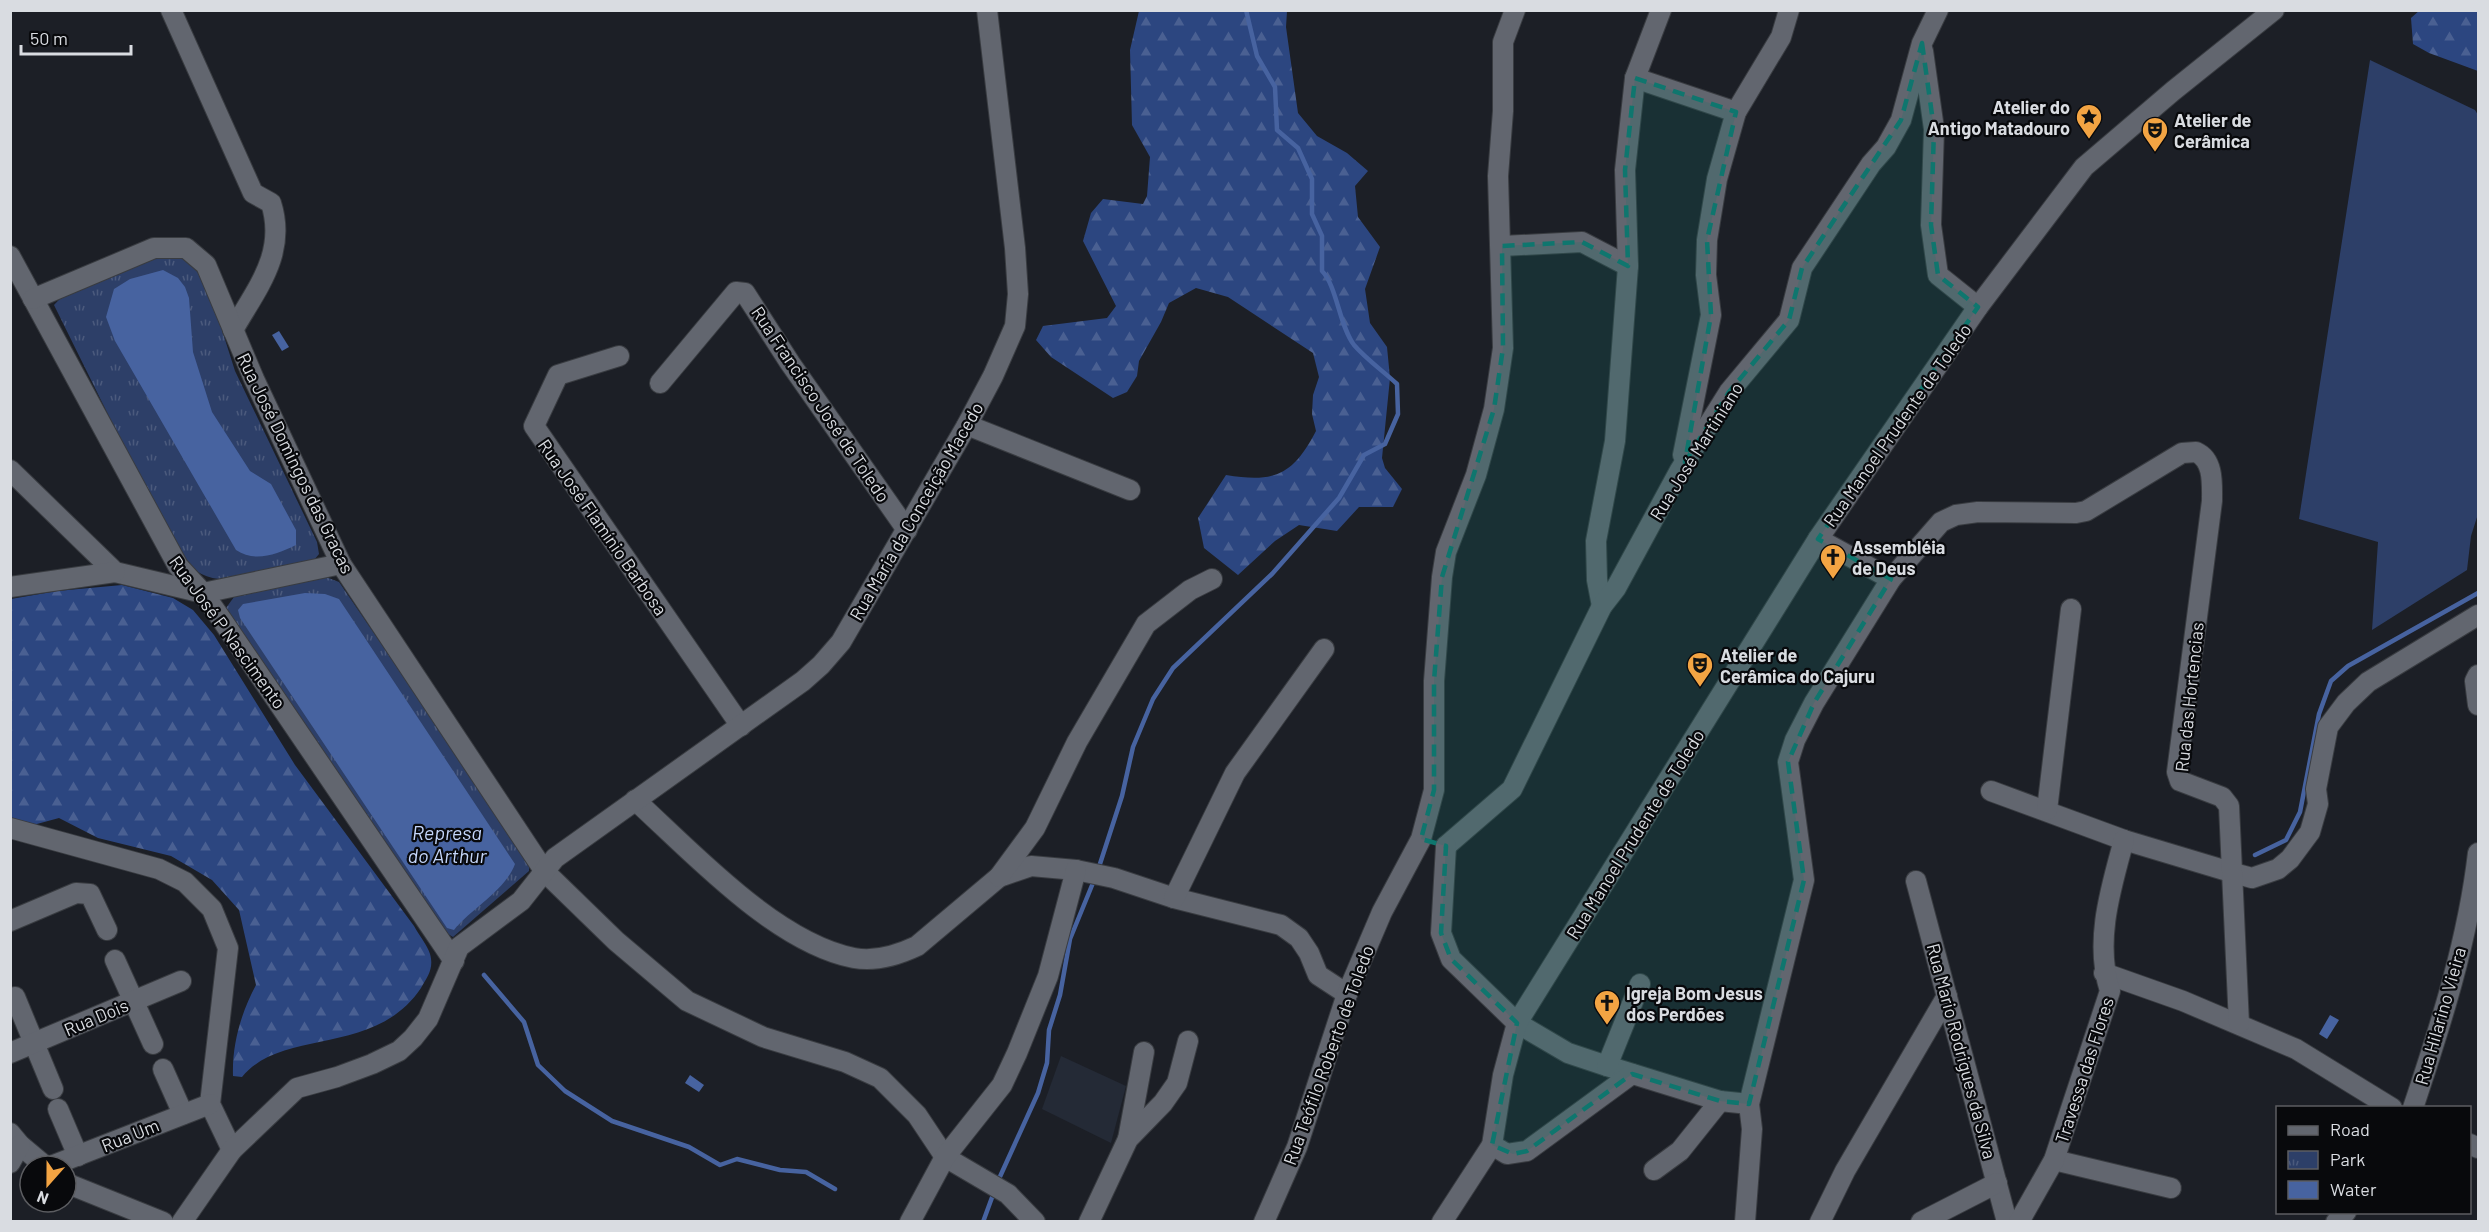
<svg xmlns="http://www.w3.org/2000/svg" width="2489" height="1232" font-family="Barlow,sans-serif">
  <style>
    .built { fill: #242a36 }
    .grass { fill: #2d3f68 }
    .forest { fill: url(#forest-firs) }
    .park { fill: url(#park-tufts) }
    .water { fill: #4763a0 }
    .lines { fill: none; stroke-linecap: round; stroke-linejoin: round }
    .stream { stroke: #4763a0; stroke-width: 4.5 }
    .minor-casing { stroke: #393c41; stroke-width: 22 }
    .minor { stroke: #62666f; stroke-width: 20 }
    .marked { fill: #0f766e; fill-opacity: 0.2; stroke: #0f766e; stroke-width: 4.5; stroke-dasharray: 12 8; stroke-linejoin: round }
    .labels { text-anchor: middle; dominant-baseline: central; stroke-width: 4.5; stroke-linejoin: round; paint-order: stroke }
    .poi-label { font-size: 18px; font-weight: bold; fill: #d9dce1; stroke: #08090c; text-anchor: start }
    .street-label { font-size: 18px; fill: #d9dce1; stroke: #08090c }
    .water-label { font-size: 20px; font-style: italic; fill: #c5d6fa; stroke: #08090c }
  </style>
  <defs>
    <pattern id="forest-firs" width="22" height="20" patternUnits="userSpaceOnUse" patternTransform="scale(1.5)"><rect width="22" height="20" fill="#2c4680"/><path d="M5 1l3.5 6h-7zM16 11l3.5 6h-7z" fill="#4a6092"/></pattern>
    <pattern id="park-tufts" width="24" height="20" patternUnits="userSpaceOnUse" patternTransform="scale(1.5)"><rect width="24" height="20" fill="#2d3f68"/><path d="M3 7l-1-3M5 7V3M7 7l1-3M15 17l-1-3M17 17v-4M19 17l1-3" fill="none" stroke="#4b5a7d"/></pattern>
  </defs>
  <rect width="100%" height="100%" fill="#1c1f26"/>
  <!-- built -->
  <polygon class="built" points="1061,1056 1126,1086 1111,1143 1042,1109"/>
  <!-- grass -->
  <polygon class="grass" points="2370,60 2475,110 2478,115 2478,514 2471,536 2467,570 2372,630 2378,542 2299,519"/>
  <!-- forest -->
  <g class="forest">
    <polygon points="2420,10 2478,11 2478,71 2429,53 2413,44 2411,18"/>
    <path d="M1139,11H1287L1286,27L1298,113L1317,136L1347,153L1368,171L1355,186L1358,217L1380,247L1365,289L1370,323L1387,347L1390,378L1382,458L1385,468L1402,489L1393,507H1359L1337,531L1299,525L1275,541L1238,575L1204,548L1198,518L1226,475C1275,483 1293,475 1316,431L1312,414L1313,395L1319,377L1313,353L1228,297L1196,288L1169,303L1161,322L1139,361L1137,376L1127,392L1113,398L1051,357L1036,340L1043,326L1107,318L1116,306L1083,241L1091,213L1103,199L1143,204L1147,196L1150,157L1132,125L1130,50Z"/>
    <path d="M122,585L173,598L193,610L214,635L295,765L414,926C419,935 427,945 430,954C434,968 428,976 421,988C375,1057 281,1028 242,1077L233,1076C232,1044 241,1013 256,985L239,910L212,880L171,856L98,838L59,818L11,831V599L57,591Z"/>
  </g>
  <!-- park -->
  <g class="park">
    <path d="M165,255H177L190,262L208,286L235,371L317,542L319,554L314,560L219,579C201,577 191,568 178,556L54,305C77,279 131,264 165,255Z"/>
    <polygon points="326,577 339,582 529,860 529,871 453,937 448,934 226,608 234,597"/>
  </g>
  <!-- water -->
  <g class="water">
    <path d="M163,270L178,278L185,287L189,298L193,352L212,412L250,471L271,484L296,530V545C277,554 255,563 236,550L115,341L106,317L114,289L130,279Z"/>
    <polygon points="279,331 289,347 282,351 272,335"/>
    <path d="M305,593L325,594L339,599L515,864C505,891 472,908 454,930L447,928L240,618L238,610L243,604Z"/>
    <polygon points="2330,1015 2339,1020 2327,1039 2319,1034"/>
    <polygon points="690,1075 704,1085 699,1092 685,1083"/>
  </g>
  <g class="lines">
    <!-- stream -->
    <g class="stream">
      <polyline points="2255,855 2286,840 2300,812 2319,714 2331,681 2348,666 2478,593"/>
      <path d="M1098,870L1122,796L1133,747L1153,699L1173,668L1272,574L1339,498L1364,455L1385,444L1398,414L1397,384C1383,371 1366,359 1354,345C1339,325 1337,286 1322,271V236L1312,214V179L1298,148L1277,130L1275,87L1257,56L1246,10"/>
      <polyline points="484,975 524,1022 538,1065 565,1091 612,1121 689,1147 720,1165 737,1159 780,1170 806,1172 835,1189"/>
      <polyline points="998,1181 1038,1093 1047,1063 1049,1030 1060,995 1070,939 1095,878"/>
      <polyline points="983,1222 994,1192"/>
    </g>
    <!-- minor casing -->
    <g class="minor-casing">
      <g id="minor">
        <path d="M171,10L253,193L271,203C287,253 257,288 233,330"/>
        <polyline points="1923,51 1934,129 1931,225 1938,275 1978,307"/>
        <polyline points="1635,78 1736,112"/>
        <polyline points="1502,246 1582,242 1628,266"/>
        <polyline points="10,256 178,566 203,593 222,620 454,961"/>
        <polyline points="33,299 154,248 186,248 206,265 254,379 341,564 545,872 616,941 687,1001 763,1037 845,1062 880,1078 917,1115 945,1157 1008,1194 1035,1222"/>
        <polyline points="619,356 558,375 534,426 741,726"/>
        <polyline points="660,383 736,292 745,293 790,363 907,530"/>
        <polyline points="967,425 1130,490"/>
        <polyline points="1683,455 1711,315 1706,275 1707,240 1717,179 1736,112 1781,37 1789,10"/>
        <polyline points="10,470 115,572 203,593 341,564"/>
        <polyline points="1818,539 1891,579"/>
        <polyline points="10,587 115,572"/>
        <polyline points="1602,606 1597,580 1596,541 1615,441 1628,266 1625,170 1635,78 1661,10"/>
        <polyline points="2478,675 2475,681 2478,705"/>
        <polyline points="1991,791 2124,840 2234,873 2252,878 2278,869 2290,859 2310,832 2318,804 2316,789 2328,727 2346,703 2368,682 2478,615"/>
        <path d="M635,800C693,853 776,943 854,958C876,962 898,955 917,946L999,877L1031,866L1076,870L1114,878L1174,898L1281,925L1299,938L1309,953L1318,975L1347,994"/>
        <polyline points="2047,810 2071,609"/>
        <polyline points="10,828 159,869 185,882 212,909 228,948 210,1104 232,1150"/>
        <polyline points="1446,846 1512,789 1602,606 1616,588 1680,470 1729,392 1789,320 1802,268 1871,164 1886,147 1901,120 1922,43 1938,10"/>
        <polyline points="1446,846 1441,933 1451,959 1517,1023 1568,1053 1607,1066 1720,1101 1749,1104"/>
        <polyline points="999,877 1035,828 1077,742 1146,624 1190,590 1212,579"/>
        <polyline points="1916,881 2007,1222"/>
        <polyline points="1174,898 1235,773 1324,649"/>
        <polyline points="10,921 76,893 90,894 107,930"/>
        <polyline points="115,960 153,1044"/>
        <polyline points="2104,973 2183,1001 2296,1049 2392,1108"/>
        <polyline points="15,997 53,1089"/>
        <polyline points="10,1053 181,981"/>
        <polyline points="1607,1066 1640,984"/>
        <polyline points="163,1069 183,1114"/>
        <path d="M2413,1108C2441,1024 2468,940 2478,853"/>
        <polyline points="58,1109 78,1156"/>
        <polyline points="10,1133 20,1145 45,1166"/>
        <polyline points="1128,1139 1144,1052"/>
        <polyline points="2470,1144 2478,1148"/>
        <polyline points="1492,1145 1507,1154 1527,1151 1632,1074"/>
        <polyline points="2054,1160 2171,1188"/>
        <polyline points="10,1163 20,1145"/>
        <polyline points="51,1166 210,1104"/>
        <polyline points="1654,1170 1680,1151 1720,1101"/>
        <polyline points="66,1183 163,1222"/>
        <polyline points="182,1222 232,1150 297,1088 337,1077 372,1064 399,1051 413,1038 428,1019 459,947 521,901 555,858 803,681 821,665 841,642 967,425 993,376 1015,326 1018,294 1015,248 987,10"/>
        <polyline points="910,1222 945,1157 1002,1085 1017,1053 1048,976 1076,870"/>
        <polyline points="1089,1222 1128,1139 1163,1103 1177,1083 1188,1041"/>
        <polyline points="1264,1222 1297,1147 1347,994 1382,912 1421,839 1434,790 1434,681 1442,577 1446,552 1476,475 1494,409 1503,348 1498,176 1503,111 1503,42 1515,10"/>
        <polyline points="1442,1222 1492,1145 1503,1075 1517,1023 1818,539 1978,307 2084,167 2173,91 2274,10"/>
        <path d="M1745,1222L1752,1129L1749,1104L1804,880L1788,762L1795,740L1814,703L1891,579L1941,522L1956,515L1978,512L2076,513L2086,511L2182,453L2196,452C2214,460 2212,484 2212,501L2177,772L2180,781L2222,797L2229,806L2239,1024"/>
        <polyline points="1820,1222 1845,1171 1947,996"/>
        <polyline points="1921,1222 1997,1183"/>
        <path d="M2019,1222L2054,1160L2110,991C2094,941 2111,888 2124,840"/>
        <polyline points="2336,1222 2346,1212"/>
      </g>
    </g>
    <!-- minor -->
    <use href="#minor" class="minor"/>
  </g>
  <!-- marked area -->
  <path class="marked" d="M1922,43L1934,129L1931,225L1938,275L1978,307L1818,539L1891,579L1814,703L1788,762L1804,880L1749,1104L1720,1101L1632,1074L1527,1151L1513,1154L1492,1145L1517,1023L1451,959L1441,933L1446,846L1421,839L1434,790V681L1442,577L1494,409L1503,348L1502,246L1582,242L1628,266L1625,170L1635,78L1736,112L1707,240L1711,315L1685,462L1729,392L1789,320L1802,268L1901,120Z"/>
  <!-- icons -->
  <defs>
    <g id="sight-pin" transform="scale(1.35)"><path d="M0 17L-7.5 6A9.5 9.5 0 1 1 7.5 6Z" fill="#f3a443" stroke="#08090c"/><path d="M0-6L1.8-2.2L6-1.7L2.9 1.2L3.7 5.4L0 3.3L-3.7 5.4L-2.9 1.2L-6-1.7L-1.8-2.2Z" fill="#111"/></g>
    <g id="theatre-pin" transform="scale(1.35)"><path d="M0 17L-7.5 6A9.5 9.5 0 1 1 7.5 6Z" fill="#f3a443" stroke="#08090c"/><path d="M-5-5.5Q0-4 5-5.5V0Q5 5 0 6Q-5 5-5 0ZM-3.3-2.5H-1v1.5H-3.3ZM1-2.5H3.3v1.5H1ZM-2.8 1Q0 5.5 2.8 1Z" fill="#111"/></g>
    <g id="church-pin" transform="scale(1.35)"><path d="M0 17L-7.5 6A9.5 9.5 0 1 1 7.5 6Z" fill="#f3a443" stroke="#08090c"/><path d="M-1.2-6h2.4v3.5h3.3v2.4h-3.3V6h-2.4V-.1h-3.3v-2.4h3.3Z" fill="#111"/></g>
  </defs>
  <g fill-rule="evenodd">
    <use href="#sight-pin" x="2089" y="117"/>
    <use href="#theatre-pin" x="2155" y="130"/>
    <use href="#church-pin" x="1833" y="557"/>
    <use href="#theatre-pin" x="1700" y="665"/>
    <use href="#church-pin" x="1607" y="1003"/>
  </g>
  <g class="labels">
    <!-- poi labels -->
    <g class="poi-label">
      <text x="2070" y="107" text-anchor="end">Atelier do<tspan x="2070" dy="21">Antigo Matadouro</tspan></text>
      <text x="2174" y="120">Atelier de<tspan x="2174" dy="21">Cerâmica</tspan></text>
      <text x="1852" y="547">Assembléia<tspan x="1852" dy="21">de Deus</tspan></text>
      <text x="1720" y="655">Atelier de<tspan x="1720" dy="21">Cerâmica do Cajuru</tspan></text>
      <text x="1626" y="993">Igreja Bom Jesus<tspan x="1626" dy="21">dos Perdões</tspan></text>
    </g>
    <!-- street labels -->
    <g class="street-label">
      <text transform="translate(821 404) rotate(56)">Rua Francisco José de Toledo</text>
      <text transform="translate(1897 425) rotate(-55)">Rua Manoel Prudente de Toledo</text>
      <text transform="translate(1696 451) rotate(-58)">Rua José Martiniano</text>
      <text transform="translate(296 463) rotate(64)">Rua José Domingos das Gracas</text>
      <text transform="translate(916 511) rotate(-60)">Rua Maria da Conceição Macedo</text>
      <text transform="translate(603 527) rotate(55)">Rua José Flamínio Barbosa</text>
      <text transform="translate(228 632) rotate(54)">Rua José P Nascimento</text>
      <text transform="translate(2189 697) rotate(-84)">Rua das Hortencias</text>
      <text transform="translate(1635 834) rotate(-58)">Rua Manoel Prudente de Toledo</text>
      <text transform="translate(2440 1016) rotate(-74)">Rua Hilarino Vieira</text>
      <text transform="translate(96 1017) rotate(-23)">Rua Dois</text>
      <text transform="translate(1962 1051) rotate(75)">Rua Mario Rodrigues da Silva</text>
      <text transform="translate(1328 1055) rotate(-70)">Rua Teófilo Roberto de Toledo</text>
      <text transform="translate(2084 1070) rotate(-72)">Travessa das Flores</text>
      <text transform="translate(130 1135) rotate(-22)">Rua Um</text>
    </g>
    <!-- water labels -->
    <g class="water-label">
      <text x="447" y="832">Represa<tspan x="447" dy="23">do Arthur</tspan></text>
    </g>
  </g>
  <!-- border -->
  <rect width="2489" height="1232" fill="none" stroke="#d9dce1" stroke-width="24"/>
  <!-- legend -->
  <rect x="2276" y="1106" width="195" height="108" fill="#08090c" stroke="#5c5d61" stroke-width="1.5"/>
  <rect x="2288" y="1126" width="30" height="9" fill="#62666f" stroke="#5c5d61" stroke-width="1.5"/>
  <text x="2330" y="1136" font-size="18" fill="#d9dce1">Road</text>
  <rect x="2288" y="1151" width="30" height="18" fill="url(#park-tufts)" stroke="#5c5d61" stroke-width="1.5"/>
  <text x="2330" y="1166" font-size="18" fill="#d9dce1">Park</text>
  <rect x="2288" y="1181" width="30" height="18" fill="#4763a0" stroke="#5c5d61" stroke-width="1.5"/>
  <text x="2330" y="1196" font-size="18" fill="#d9dce1">Water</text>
  <!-- north arrow -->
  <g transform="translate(48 1184) rotate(201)"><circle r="28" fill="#08090c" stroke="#5c5d61" stroke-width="1.5"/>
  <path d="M0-4.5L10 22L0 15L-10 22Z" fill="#f3a443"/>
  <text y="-9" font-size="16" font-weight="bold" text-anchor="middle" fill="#d9dce1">N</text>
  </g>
  <!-- scale -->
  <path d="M21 45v9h110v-9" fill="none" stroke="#d9dce1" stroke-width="3"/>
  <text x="30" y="45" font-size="18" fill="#d9dce1" stroke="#08090c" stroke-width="4.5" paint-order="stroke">50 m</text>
</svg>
